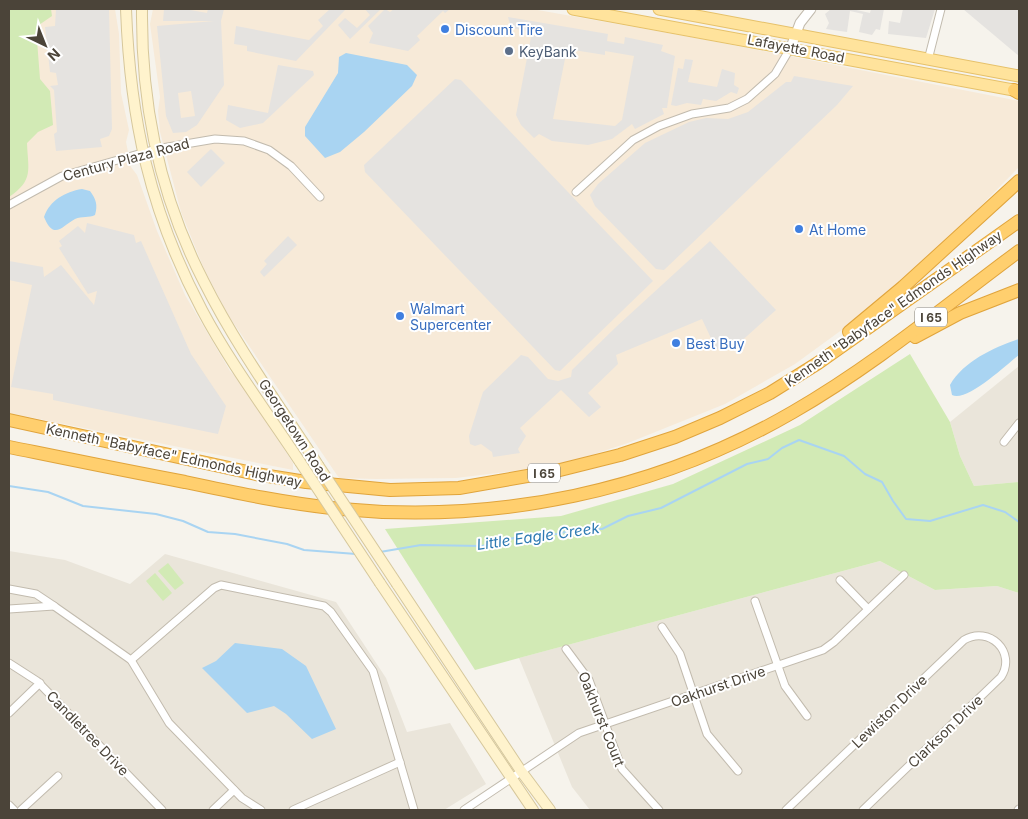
<svg xmlns="http://www.w3.org/2000/svg" width="1028" height="819" font-family="Inter,sans-serif">
  <style>
    .residential { fill: #eae5da }
    .commercial { fill: #f7ead8 }
    .green { fill: #d2eab5 }
    .parking { fill: #e5e3e0; fill-rule: evenodd }
    .water { fill: #a9d4f2 }
    .lines { fill: none; stroke-linecap: round; stroke-linejoin: round }
    .stream { stroke: #a9d4f2; stroke-width: 2 }
    .minor-casing { stroke: #c2bbae; stroke-width: 9 }
    .tertiary-casing { stroke: #c2bbae; stroke-width: 11 }
    .secondary-casing { stroke: #d6c79b; stroke-width: 12 }
    .primary-casing { stroke: #e6c16a; stroke-width: 13 }
    .motorway-casing { stroke: #e0a43c; stroke-width: 14 }
    .minor { stroke: #fff; stroke-width: 7 }
    .tertiary { stroke: #fff; stroke-width: 9 }
    .secondary { stroke: #fff3cd; stroke-width: 10 }
    .primary { stroke: #ffe39c; stroke-width: 11 }
    .motorway { stroke: #ffcf6e; stroke-width: 12 }
    .secondary-bridge-casing { stroke: #d6c79b; stroke-width: 12; stroke-linecap: butt }
    .secondary-bridge { stroke: #fff3cd; stroke-width: 10 }
    .shop-dot { fill: #3f7fe0; stroke: #fff; stroke-width: 2 }
    .service-dot { fill: #5c6f8a; stroke: #fff; stroke-width: 2 }
    .labels { text-anchor: middle; dominant-baseline: central; stroke-width: 4; stroke-linejoin: round; paint-order: stroke }
    .shield { fill: #fff; stroke: #817c74; stroke-width: 1 }
    .shield-label { font-size: 12px; font-weight: bold; fill: #4b4439 }
    .shop-label { font-size: 14px; fill: #366cbe; stroke: #fff; text-anchor: start }
    .street-label { font-size: 14px; fill: #4b4439; stroke: #fff }
    .service-label { font-size: 14px; fill: #4e5e75; stroke: #fff; text-anchor: start }
    .water-label { font-size: 15px; font-style: italic; fill: #2e7ab2; stroke: #fff }
  </style>
  <rect width="100%" height="100%" fill="#f6f3ec"/>
  <!-- residential -->
  <g class="residential">
    <polygon points="1019,366 1019,482 974,486 960,456 950,422"/>
    <polygon points="9,551 65,560 130,584 165,554 336,602 386,678 407,732 450,723 486,784 444,810 9,810"/>
    <polygon points="880,561 935,590 997,586 1019,593 1019,810 590,810 572,787 519,658"/>
  </g>
  <!-- commercial -->
  <g class="commercial">
    <polygon points="9,9 115,9 119,34 121,93 129,130 126,142 131,167 137,175 157,231 185,295 230,371 240,381 293,463 293,470 9,413"/>
    <polygon points="153,9 532,9 696,38 1019,101 1019,167 975,212 865,313 795,364 725,404 628,443 576,460 538,468 456,478 376,479 339,478 228,315 204,269 181,212 160,132 158,111 160,97 150,24"/>
  </g>
  <!-- green -->
  <g class="green">
    <path d="M9,9H51L52,16L36,27L40,79L50,91L53,125L38,132L27,143C28,170 34,180 9,197Z"/>
    <polygon points="910,354 950,422 960,456 974,486 1019,482 1019,593 997,586 935,590 880,561 475,670 385,529 561,516 673,484 800,425"/>
    <polygon points="168,563 184,583 175,590 158,571"/>
    <polygon points="155,573 172,593 163,601 146,581"/>
  </g>
  <!-- parking -->
  <g class="parking">
    <polygon points="56,9 109,9 112,129 109,136 100,139 102,147 56,151 54,134 57,132 54,90 50,86 58,85 56,73 50,72 45,27 55,26"/>
    <path d="M164,9H185L207,13L208,9H224L221,21L224,85L197,125L186,132L173,133L166,116L157,26L214,21H163ZM191,91L195,116L181,118L178,93Z"/>
    <polygon points="330,9 346,9 296,61 247,51 247,46 234,44 236,26 309,40 323,26 318,20"/>
    <polygon points="365,9 381,9 350,39 338,25 345,18 357,28 370,15"/>
    <polygon points="385,9 390,12 394,9 450,9 445,13 443,11 417,36 420,40 408,51 369,43 373,33 368,26"/>
    <polygon points="831,9 852,9 870,13 871,9 884,9 880,30 876,29 872,35 859,32 863,14 850,11 847,32 826,29 829,23 825,14"/>
    <polygon points="903,9 935,9 926,38 888,34 889,21 900,23"/>
    <polygon points="963,9 1019,9 1019,56"/>
    <path d="M508,17L608,34L607,41L624,44L625,37L663,45L661,51L675,56L667,108H662L664,114L635,129L632,124L612,139L588,145L552,141L539,134L534,138L521,125L516,115L532,32L511,28ZM567,49L605,55V51L634,56L622,120L615,126L553,119Z"/>
    <polygon points="685,59 693,60 688,82 717,87 722,69 735,73 734,85 739,88 737,94 731,92 716,101 703,99 701,105 687,103 676,106 671,105 678,68 683,69"/>
    <polygon points="278,65 313,71 314,75 263,123 240,128 226,120 228,105 268,113"/>
    <polygon points="794,76 853,86 837,105 664,270 656,269 595,206 590,195 598,184 645,143 689,122 706,118 728,119 748,112 786,82 791,82"/>
    <polygon points="455,79 461,80 653,281 560,371 555,370 365,172 364,165"/>
    <polygon points="211,149 225,163 201,187 187,172"/>
    <polygon points="87,223 134,235 136,243 141,241 191,354 226,406 218,434 53,400 53,394 11,387 32,285 9,280 9,261 43,267 44,277 61,265 94,305 97,291 88,294 59,248 62,246 59,241 78,226 85,233"/>
    <polygon points="288,236 297,245 264,277 260,272 267,264 264,261"/>
    <polygon points="710,241 776,310 737,345 716,349 702,319 616,355 618,364 588,393 601,407 589,417 561,390 520,428 526,436 518,449 520,453 493,457 492,452 481,444 475,446 470,444 469,436 483,392 521,355 528,357 548,379 558,381 571,377 572,370 616,327"/>
  </g>
  <!-- water -->
  <g class="water">
    <polygon points="346,53 407,65 417,75 412,86 364,132 340,152 325,158 305,136 305,127 338,73 339,57"/>
    <path d="M82,189L90,191C96,199 98,205 95,215C89,218 82,216 75,219C62,226 54,241 44,217C50,200 65,192 82,189Z"/>
    <path d="M1019,339V355C1006,365 966,403 952,395L950,385C964,361 993,348 1019,339Z"/>
    <polygon points="235,643 282,649 306,666 336,729 312,739 286,714 274,706 247,713 202,668 216,661"/>
  </g>
  <g class="lines">
    <!-- stream -->
    <g class="stream">
      <polyline points="9,486 48,492 83,506 156,514 183,521 208,532 235,534 287,544 304,550 356,554"/>
      <polyline points="380,552 421,545 482,546 522,536 557,534 578,529 602,529 628,516 661,508 747,464 768,459 782,448 799,440 844,456 865,474 882,482 893,501 906,519 930,521 983,505 1005,512 1019,522"/>
    </g>
    <!-- minor casing -->
    <g class="minor-casing">
      <g id="minor">
        <polyline points="928,60 941,9"/>
        <polyline points="576,192 633,140 659,126 692,114 729,108 747,99 775,74 791,47"/>
        <polyline points="9,205 62,176 156,149 215,139 244,141 269,150 291,166 320,197"/>
        <polyline points="1004,442 1019,423"/>
        <polyline points="840,580 868,609"/>
        <polyline points="9,589 36,594 54,606 9,609"/>
        <polyline points="755,601 785,686 807,716"/>
        <polyline points="54,606 131,660 169,723 242,798 261,810"/>
        <polyline points="662,627 680,654 707,734 738,771"/>
        <polyline points="566,649 589,680 622,769 659,810"/>
        <polyline points="131,660 214,588 221,585 324,606 331,612 373,671 414,810"/>
        <polyline points="9,663 37,681 162,810"/>
        <polyline points="9,713 40,683"/>
        <polyline points="9,805 14,810"/>
        <polyline points="21,810 58,776"/>
        <polyline points="213,810 234,790"/>
        <polyline points="293,810 400,762"/>
        <polyline points="464,810 579,733 823,650 834,642 904,575"/>
        <path d="M786,810L964,640C989,625 1017,652 1001,677L863,810"/>
        <polyline points="1018,810 1019,809"/>
      </g>
    </g>
    <!-- tertiary casing -->
    <g class="tertiary-casing">
      <polyline id="tertiary" points="791,47 800,23 811,9"/>
    </g>
    <!-- secondary casing -->
    <g class="secondary-casing">
      <g id="secondary">
        <path d="M126,9C130,119 150,212 202,310C230,363 267,412 300,462"/>
        <path d="M142,9C141,104 160,197 204,282C236,346 279,405 318,465"/>
        <polyline points="380,583 533,810"/>
        <polyline points="397,584 521,771 550,810"/>
      </g>
    </g>
    <!-- primary casing -->
    <g class="primary-casing">
      <g id="primary">
        <polyline points="573,9 1019,91"/>
        <polyline points="659,9 1019,76"/>
      </g>
    </g>
    <!-- motorway casing -->
    <g class="motorway-casing">
      <g id="motorway">
        <polyline points="1014,90 1019,93"/>
        <polyline points="849,332 903,287 1019,181"/>
        <polyline points="915,337 960,313 1019,290"/>
        <polyline points="9,420 256,474 306,482 390,490 459,488 556,471 620,455 675,437 720,418 770,393 818,363 1019,221"/>
        <path d="M9,447C68,459 126,471 185,482C237,493 289,504 341,509C497,524 657,491 793,412C873,366 945,306 1019,251"/>
      </g>
    </g>
    <!-- minor -->
    <use href="#minor" class="minor"/>
    <!-- tertiary -->
    <use href="#tertiary" class="tertiary"/>
    <!-- secondary -->
    <use href="#secondary" class="secondary"/>
    <!-- primary -->
    <use href="#primary" class="primary"/>
    <!-- motorway -->
    <use href="#motorway" class="motorway"/>
    <!-- secondary-bridge casing -->
    <g class="secondary-bridge-casing">
      <g id="secondary-bridge">
        <polyline points="300,462 380,583"/>
        <polyline points="318,465 397,584"/>
      </g>
    </g>
    <!-- secondary-bridge -->
    <use href="#secondary-bridge" class="secondary-bridge"/>
  </g>
  <!-- markers -->
  <g class="shop-dot">
    <circle cx="445" cy="29" r="5"/>
    <circle cx="799" cy="229" r="5"/>
    <circle cx="400" cy="316" r="5"/>
    <circle cx="676" cy="343" r="5"/>
  </g>
  <circle class="service-dot" cx="509" cy="51" r="5"/>
  <g class="labels">
    <!-- shield labels -->
    <g class="shield">
      <rect x="915" y="307.5" width="32" height="19" rx="4"/>
      <rect x="528" y="463.5" width="32" height="19" rx="4"/>
    </g>
    <g class="shield-label">
      <text x="931" y="317">I 65</text>
      <text x="544" y="473">I 65</text>
    </g>
    <!-- shop labels -->
    <g class="shop-label">
      <text x="455" y="29">Discount Tire</text>
      <text x="809" y="229">At Home</text>
      <text x="410" y="308">Walmart<tspan x="410" dy="16">Supercenter</tspan></text>
      <text x="686" y="343">Best Buy</text>
    </g>
    <!-- street labels -->
    <g class="street-label">
      <text transform="translate(796 48) rotate(11)">Lafayette Road</text>
      <text transform="translate(126 159) rotate(-15)">Century Plaza Road</text>
      <text transform="translate(893 308) rotate(-35)">Kenneth "Babyface" Edmonds Highway</text>
      <text transform="translate(295 430) rotate(57)">Georgetown Road</text>
      <text transform="translate(174 455) rotate(12)">Kenneth "Babyface" Edmonds Highway</text>
      <text transform="translate(718 686) rotate(-19)">Oakhurst Drive</text>
      <text transform="translate(889 711) rotate(-44)">Lewiston Drive</text>
      <text transform="translate(602 719) rotate(68)">Oakhurst Court</text>
      <text transform="translate(945 731) rotate(-44)">Clarkson Drive</text>
      <text transform="translate(88 733) rotate(46)">Candletree Drive</text>
    </g>
    <!-- service labels -->
    <g class="service-label">
      <text x="519" y="51">KeyBank</text>
    </g>
    <!-- water labels -->
    <g class="water-label">
      <text transform="translate(538 536) rotate(-8)">Little Eagle Creek</text>
    </g>
  </g>
  <!-- border -->
  <rect width="1028" height="819" fill="none" stroke="#4b4439" stroke-width="20"/>
  <!-- north arrow -->
  <g transform="translate(45 45) rotate(137)" stroke="#ffffff" stroke-width="4" paint-order="stroke">
  <path d="M0-4L9 19L0 12L-9 19Z" fill="#4b4439"/>
  <text y="-8" font-size="14" font-weight="bold" text-anchor="middle" fill="#4b4439">N</text>
  </g>
</svg>
